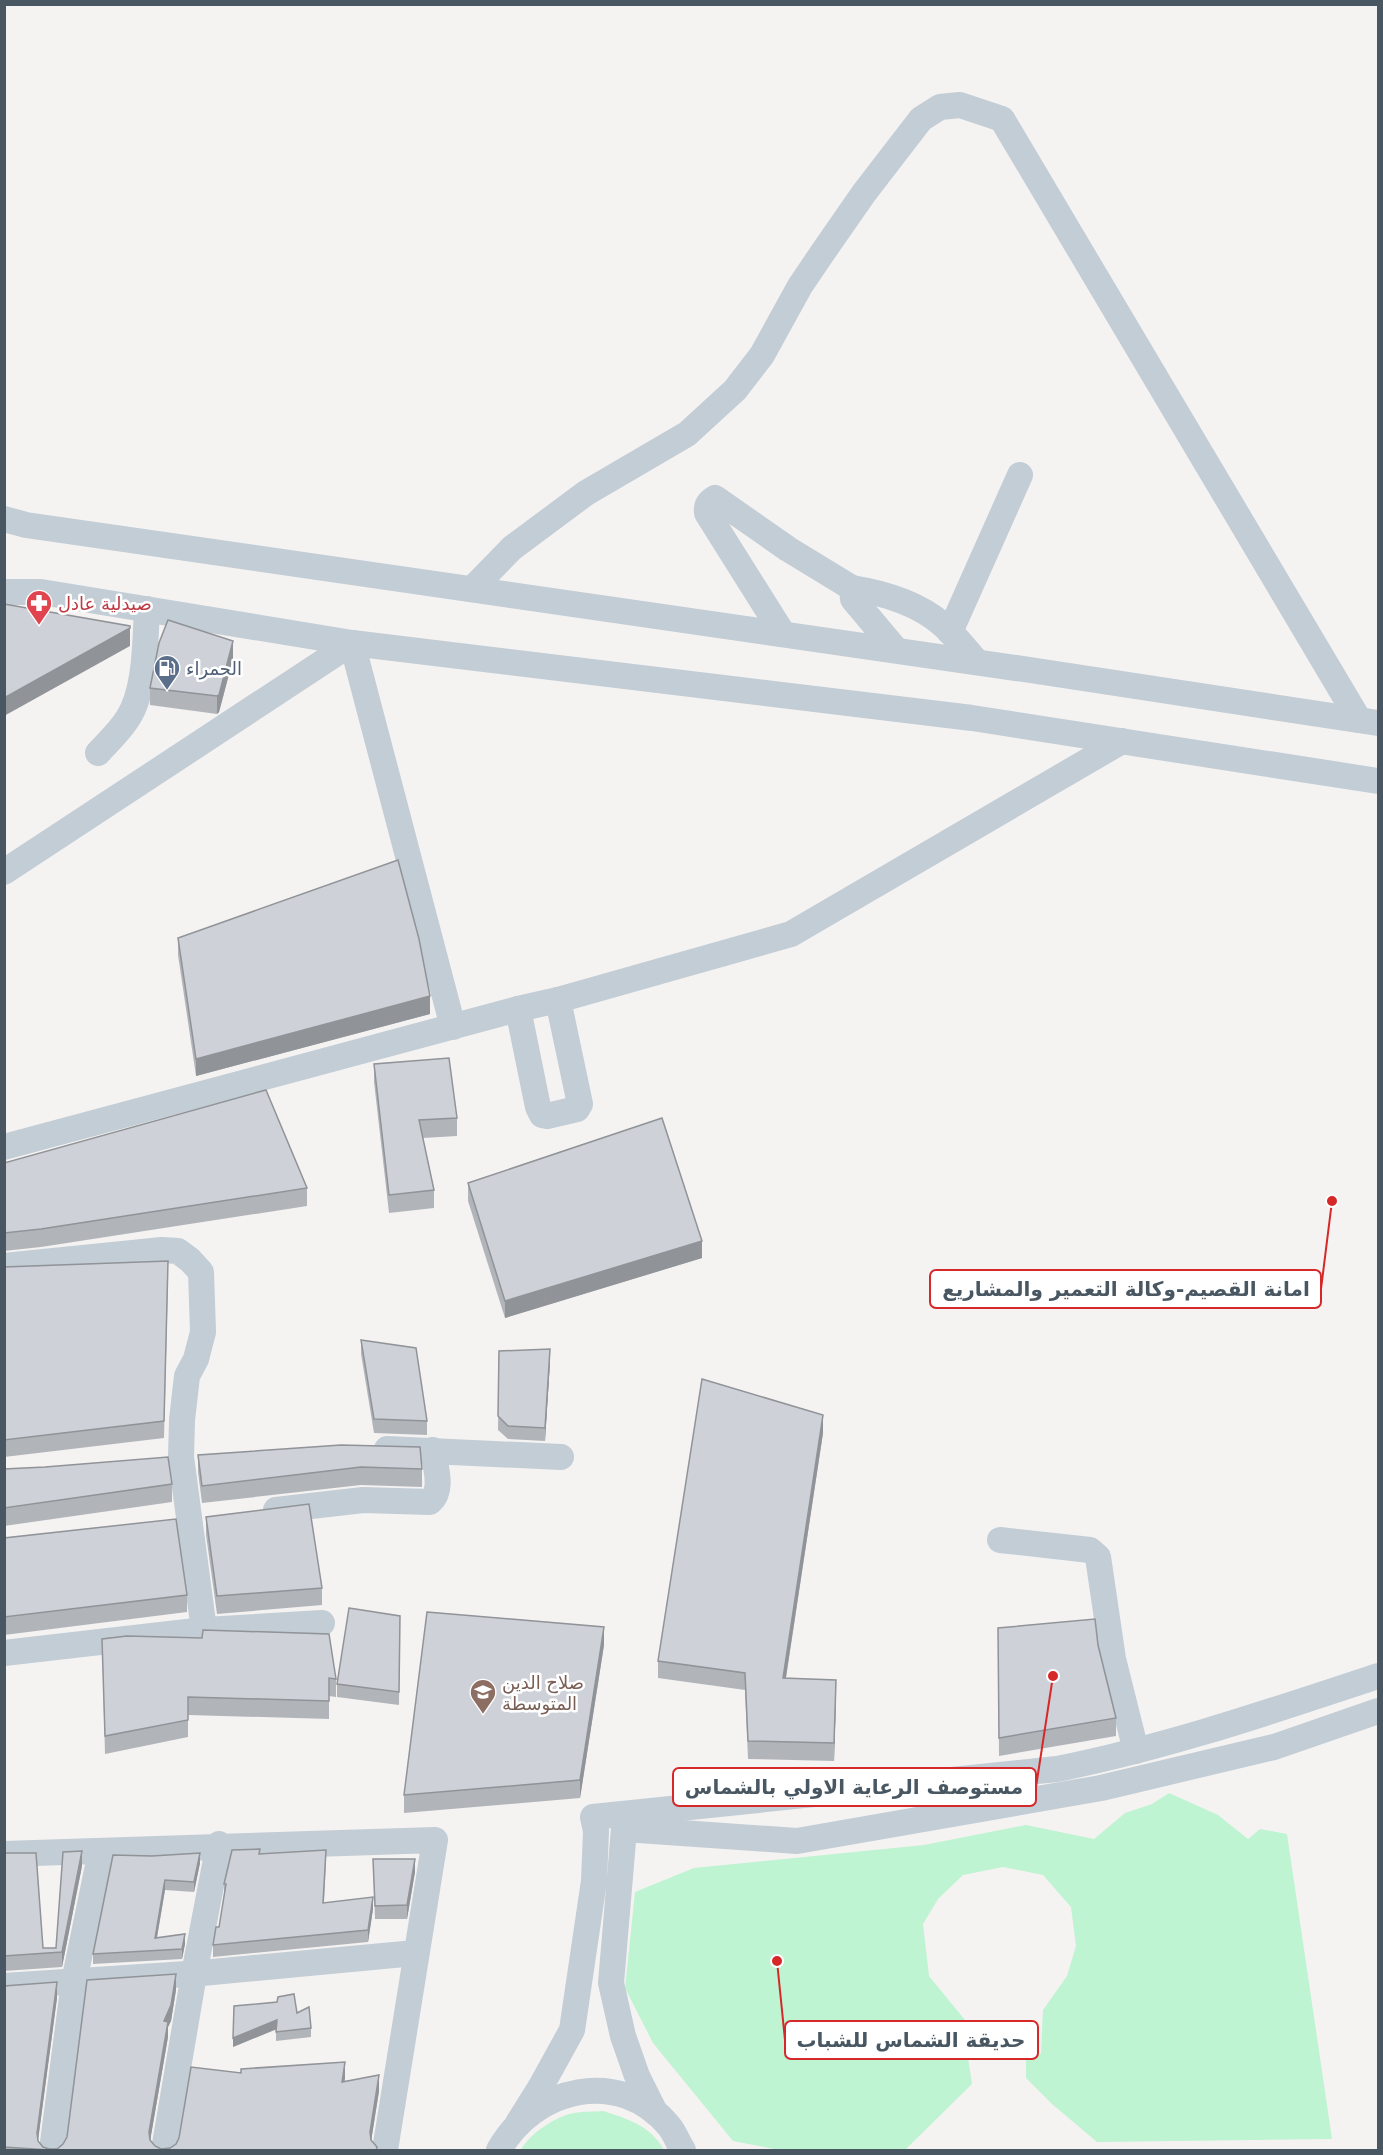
<svg xmlns="http://www.w3.org/2000/svg" width="1383" height="2155" font-family="'DejaVu Sans','Noto Naskh Arabic',sans-serif">
  <style>
    .green { fill: #bef4d1 }
    .lines { fill: none; stroke-linecap: round; stroke-linejoin: round }
    .minor { stroke: #c2cdd5; stroke-width: 26 }
    .wall { fill: #b1b5ba }
    .shaded-wall { fill: #909397 }
    .building { fill: #ced2d8; stroke: #909397; stroke-width: 1.5 }
    .labels { text-anchor: middle; dominant-baseline: central; stroke-width: 5; stroke-linejoin: round; paint-order: stroke }
    .health-label { font-size: 18px; fill: #be3a42; stroke: #fff; text-anchor: start }
    .service-label { font-size: 18px; fill: #4e5e75; stroke: #fff; text-anchor: start }
    .education-label { font-size: 18px; fill: #785e54; stroke: #fff; text-anchor: start }
    .leader { fill: none; stroke: #d62828; stroke-width: 2 }
    .callout-dot { fill: #d62828; stroke: #fff; stroke-width: 2 }
    .callout { fill: #fff; stroke: #d62828; stroke-width: 2 }
    .callout-label { font-size: 20px; text-anchor: middle; font-weight: bold; fill: #485762 }
  </style>
  <rect width="100%" height="100%" fill="#f5f2f2"/>
  <!-- green -->
  <g class="green">
    <polygon points="1169,1793 1218,1815 1248,1839 1260,1829 1287,1834 1332,2139 1097,2142 1052,2104 1026,2078 1026,2060 1041,2053 1043,2010 1067,1976 1076,1946 1071,1907 1043,1875 1003,1867 963,1875 938,1899 923,1924 929,1976 965,2020 965,2038 972,2084 906,2149 779,2150 733,2141 653,2043 625,1988 635,1892 694,1868 924,1845 1026,1825 1094,1839 1125,1813 1152,1804"/>
    <path d="M603,2111C628,2119 651,2126 664,2150H521C529,2134 556,2116 574,2113C584,2111 594,2112 603,2111Z"/>
  </g>
  <g class="lines">
    <!-- minor -->
    <g class="minor">
      <polyline points="4,519 26,525 1030,670 1378,723"/>
      <polyline points="472,589 512,548 586,493 687,434 735,390 762,355 800,286 823,252 864,193 921,119 940,107 960,105 1002,119 1359,720"/>
      <polyline points="4,592 41,592 352,643 972,718 1378,781"/>
      <polyline points="950,632 1020,475"/>
      <path d="M783,634L707,513C706,506 708,502 715,498L788,549L852,588"/>
      <path d="M896,650L853,599L852,588C884,593 917,603 942,624C955,635 966,650 977,662"/>
      <path d="M98,753C108,742 120,731 128,718C146,690 145,642 147,609"/>
      <polyline points="4,872 352,643 453,1027"/>
      <polyline points="518,1009 538,1107 542,1115 547,1116 577,1109 580,1104 558,1000"/>
      <polyline points="4,1147 518,1009 558,1000 791,934 1122,741"/>
      <polyline points="4,1266 162,1250 178,1251 190,1260 201,1272 203,1332 196,1359 187,1376 182,1420 181,1457 204,1630"/>
      <polyline points="387,1449 561,1457"/>
      <path d="M276,1510L363,1500L430,1502C444,1490 435,1466 433,1450"/>
      <polyline points="1000,1540 1090,1550 1098,1557 1113,1659 1136,1751"/>
      <polyline points="4,1653 204,1630 322,1623"/>
      <polyline points="4,1854 435,1840 385,2150"/>
      <polyline points="4,1986 202,1973 415,1953"/>
      <polyline points="655,2112 637,2076 623,2036 611,1983 624,1829 797,1841 1101,1788 1274,1747 1378,1711"/>
      <path d="M518,2123L540,2088L572,2030L594,1881L596,1831L593,1817L1057,1769C1167,1747 1272,1711 1378,1676"/>
      <polyline points="52,2150 74,1982 101,1851"/>
      <polyline points="164,2150 194,1974 219,1844"/>
      <path d="M499,2150C534,2087 620,2067 669,2126C675,2133 678,2143 683,2150"/>
    </g>
  </g>
  <!-- wall -->
  <g class="wall">
    <polygon points="233,659 219,712 217,714 150,705 150,688"/>
    <polygon points="178,938 430,1014 196,1076 178,955"/>
    <polygon points="374,1064 457,1118 457,1136 423,1138 434,1190 434,1208 389,1213 374,1082"/>
    <polygon points="4,1163 307,1188 307,1206 41,1247 4,1251"/>
    <polygon points="468,1183 702,1258 505,1318 468,1201"/>
    <polygon points="4,1267 168,1279 164,1438 4,1457"/>
    <polygon points="361,1340 427,1421 427,1435 374,1433 361,1354"/>
    <polygon points="499,1351 550,1362 545,1441 508,1439 498,1430"/>
    <polygon points="823,1433 786,1678 836,1697 834,1761 748,1759 745,1690 658,1678 658,1661"/>
    <polygon points="198,1455 422,1469 422,1487 361,1485 202,1503 198,1472"/>
    <polygon points="4,1469 172,1484 172,1502 4,1526"/>
    <polygon points="206,1517 322,1588 322,1605 217,1614 206,1535"/>
    <polygon points="4,1538 187,1595 187,1612 4,1635"/>
    <polygon points="400,1616 399,1705 337,1697 337,1684"/>
    <polygon points="998,1628 1116,1718 1116,1736 999,1756"/>
    <polygon points="102,1639 336,1679 336,1697 329,1696 329,1719 188,1715 188,1737 105,1754"/>
    <polygon points="604,1645 580,1798 404,1813 404,1795"/>
    <polygon points="4,1853 43,1948 56,1948 82,1866 62,1967 4,1971"/>
    <polygon points="260,1854 326,1862 324,1903 373,1909 368,1942 213,1957 213,1945 219,1927 224,1895 224,1884"/>
    <polygon points="113,1855 200,1863 194,1892 165,1890 157,1938 185,1944 182,1959 93,1964 93,1954"/>
    <polygon points="373,1859 415,1872 407,1919 375,1919"/>
    <polygon points="4,1986 57,1998 38,2140 43,2147 49,2149 57,2149 63,2144 176,1990 171,2021 168,2027 168,2037 150,2141 155,2146 161,2149 170,2148 176,2144 241,2073 345,2077 345,2081 379,2091 371,2141 377,2151 4,2151"/>
    <polygon points="297,2013 311,2028 311,2037 276,2041 276,2029 233,2047"/>
  </g>
  <!-- shaded-wall -->
  <g class="shaded-wall">
    <polygon points="130,626 130,646 4,716 4,698"/>
    <polygon points="233,641 233,659 219,712 217,714 217,696"/>
    <polygon points="430,996 430,1014 196,1076 196,1059"/>
    <polygon points="702,1241 702,1258 505,1318 505,1301"/>
    <polygon points="550,1349 550,1362 545,1441 545,1428"/>
    <polygon points="823,1415 823,1433 783,1696 783,1678"/>
    <polygon points="604,1627 604,1645 580,1798 580,1780"/>
    <polygon points="836,1680 836,1697 834,1761 834,1743"/>
    <polygon points="82,1851 82,1866 62,1967 62,1952"/>
    <polygon points="200,1853 200,1863 194,1892 194,1882"/>
    <polygon points="415,1859 415,1872 407,1919 407,1905"/>
    <polygon points="165,1880 165,1890 155,1948 155,1938"/>
    <polygon points="373,1897 373,1909 368,1942 368,1930"/>
    <polygon points="185,1934 185,1944 182,1959 182,1949"/>
    <polygon points="176,1974 176,1990 171,2021 168,2027 168,2037 149,2147 149,2132 164,2021"/>
    <polygon points="57,1982 57,1998 37,2148 37,2133"/>
    <polygon points="277,2020 277,2029 233,2047 233,2038"/>
    <polygon points="345,2062 345,2077 342,2097 342,2082"/>
    <polygon points="379,2075 379,2091 370,2148 370,2132"/>
  </g>
  <!-- building -->
  <g class="building">
    <polygon points="4,604 130,626 130,628 4,698"/>
    <polygon points="168,620 233,641 219,695 217,696 150,688 159,643"/>
    <polygon points="398,860 419,939 430,996 196,1059 178,938"/>
    <polygon points="449,1058 457,1118 419,1120 434,1190 389,1195 374,1064"/>
    <polygon points="266,1090 307,1188 41,1229 4,1233 4,1163"/>
    <polygon points="662,1118 702,1241 505,1301 468,1183"/>
    <polygon points="168,1261 164,1421 4,1440 4,1267"/>
    <polygon points="361,1340 416,1348 427,1421 374,1419"/>
    <polygon points="550,1349 545,1428 508,1426 498,1416 499,1351"/>
    <polygon points="702,1379 823,1415 783,1678 836,1680 834,1743 748,1741 745,1673 658,1661"/>
    <polygon points="341,1445 420,1447 422,1469 361,1467 202,1486 198,1455"/>
    <polygon points="168,1457 172,1484 4,1508 4,1469 45,1467"/>
    <polygon points="309,1504 322,1588 217,1596 206,1517"/>
    <polygon points="176,1519 187,1595 4,1617 4,1538"/>
    <polygon points="349,1608 400,1616 399,1692 337,1684"/>
    <polygon points="427,1612 604,1627 580,1780 404,1795"/>
    <polygon points="1095,1619 1098,1645 1116,1718 999,1738 998,1628"/>
    <polygon points="203,1630 329,1634 336,1679 329,1678 329,1701 188,1697 188,1720 105,1736 102,1639 127,1636 202,1638"/>
    <polygon points="260,1849 259,1854 326,1850 323,1903 373,1897 368,1930 213,1945 216,1927 219,1927 226,1884 224,1884 232,1850"/>
    <polygon points="82,1851 62,1952 4,1956 4,1853 36,1853 43,1948 56,1948 63,1852"/>
    <polygon points="200,1853 194,1882 165,1880 164,1885 155,1938 185,1934 182,1949 93,1954 113,1855 152,1856"/>
    <polygon points="373,1859 415,1859 407,1905 375,1906"/>
    <polygon points="176,1974 171,2005 164,2021 168,2022 149,2132 150,2140 155,2146 161,2149 170,2148 176,2144 179,2138 191,2067 241,2073 241,2069 345,2062 342,2082 379,2075 370,2132 371,2140 377,2147 376,2151 64,2151 4,2147 4,1986 57,1982 37,2133 38,2141 43,2147 49,2149 57,2149 63,2144 67,2137 87,1980"/>
    <polygon points="294,1994 297,2013 309,2007 311,2028 276,2032 277,2020 233,2038 234,2006 277,2002 278,1997"/>
  </g>
  <!-- icons -->
  <defs>
    <g id="pharmacy-pin" transform="scale(1.35)"><path d="M0 17L-7.5 6A9.5 9.5 0 1 1 7.5 6Z" fill="#e0444e" stroke="#fff"/><path d="M-2-6h4v4h4v4h-4v4h-4v-4h-4v-4h4Z" fill="#fff"/></g>
    <g id="fuel-pin" transform="scale(1.35)"><path d="M0 17L-7.5 6A9.5 9.5 0 1 1 7.5 6Z" fill="#5c6f8a" stroke="#fff"/><path d="M-5.5-6h7V0h2V4h1.3V-2.5L3-4.5l.8-.8L6-3V5H2.5V1h-1V6h-7ZM-4.2-4.7v3.2H.2V-4.7Z" fill="#fff"/></g>
    <g id="school-pin" transform="scale(1.35)"><path d="M0 17L-7.5 6A9.5 9.5 0 1 1 7.5 6Z" fill="#8d6e63" stroke="#fff"/><path d="M0-5L7-2L0 1L-7-2ZM-4 1L0 2.5L4 1V4Q0 6-4 4Z" fill="#fff"/></g>
  </defs>
  <g fill-rule="evenodd">
    <use href="#pharmacy-pin" x="39" y="603"/>
    <use href="#fuel-pin" x="167" y="668"/>
    <use href="#school-pin" x="483" y="1692"/>
  </g>
  <g class="labels">
    <!-- health labels -->
    <g class="health-label">
      <text x="58" y="603">صيدلية عادل</text>
    </g>
    <!-- service labels -->
    <g class="service-label">
      <text x="186" y="668">الحمراء</text>
    </g>
    <!-- education labels -->
    <g class="education-label">
      <text x="502" y="1682">صلاح الدين<tspan x="502" dy="21">المتوسطة</tspan></text>
    </g>
  </g>
  <!-- callouts -->
  <path class="leader" d="M1332 1201L1321 1289M1053 1676L1036 1787M777 1961L785 2040"/>
  <g class="callout-dot">
    <circle cx="1332" cy="1201" r="6"/>
    <circle cx="1053" cy="1676" r="6"/>
    <circle cx="777" cy="1961" r="6"/>
  </g>
  <g class="callout">
    <rect x="930" y="1270" width="391" height="38" rx="6"/>
    <rect x="673" y="1768" width="363" height="38" rx="6"/>
    <rect x="785" y="2021" width="253" height="38" rx="6"/>
  </g>
  <g class="callout-label">
    <text x="1126" y="1296">امانة القصيم-وكالة التعمير والمشاريع</text>
    <text x="854" y="1794">مستوصف الرعاية الاولي بالشماس</text>
    <text x="911" y="2047">حديقة الشماس للشباب</text>
  </g>
  <!-- border -->
  <rect width="1383" height="2155" fill="none" stroke="#485762" stroke-width="12"/>
</svg>
